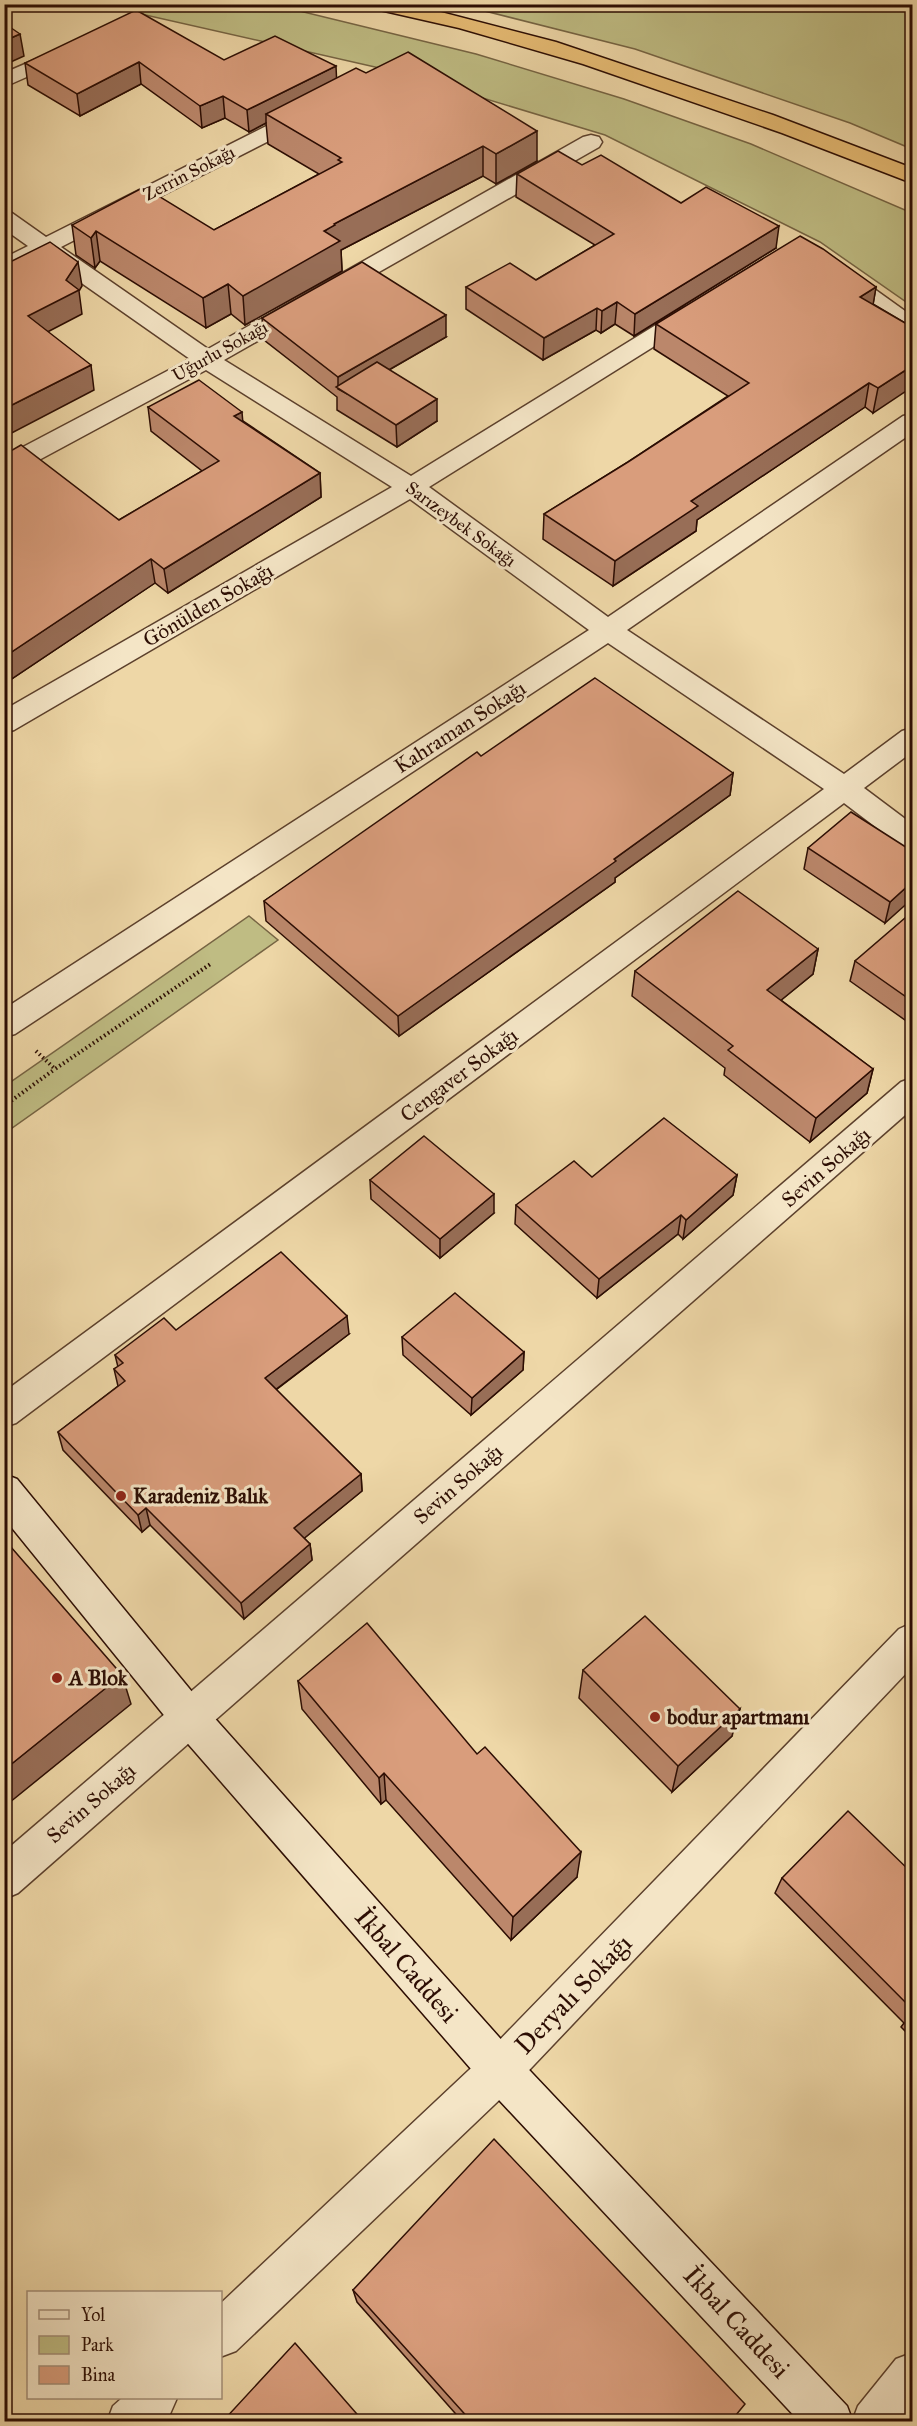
<svg xmlns="http://www.w3.org/2000/svg" width="917" height="2426" font-family="'IM FELL Great Primer',serif">
  <style>
    .green { fill: #bfbc83; stroke: #766443; stroke-width: 1.5 }
    .lines { fill: none; stroke-linecap: round; stroke-linejoin: round }
    .minor-casing { stroke: #5c402c; stroke-width: 3 }
    .secondary-casing { stroke: #2c0d03; stroke-width: 3 }
    .motorway-casing { stroke: #2c0d03; stroke-width: 3 }
    .path { stroke: #2c0d03; stroke-width: 4; stroke-dasharray: 1.5 3; stroke-linecap: butt }
    .minor { fill: #f4e5c6; fill-rule: evenodd }
    .secondary { fill: #f4e5c6; fill-rule: evenodd }
    .motorway { fill: #e7bc74; fill-rule: evenodd }
    .wall { fill: #bb876b; stroke: #2c0d03; stroke-width: 1.5 }
    .shaded-wall { fill: #986e57; stroke: #2c0d03; stroke-width: 1.5 }
    .building { fill: #d99d7c; stroke: #2c0d03; stroke-width: 1.5 }
    .poi-dot { fill: #8f2418; stroke: #f4e5c6; stroke-width: 2 }
    .labels { text-anchor: middle; dominant-baseline: central; stroke-width: 6; stroke-linejoin: round; paint-order: stroke }
    .far-street-label { font-size: 18px; fill: #2c0d03; stroke: #f4e5c6 }
    .street-label { font-size: 21px; fill: #2c0d03; stroke: #f4e5c6 }
    .poi-label { font-size: 21px; font-weight: bold; fill: #2c0d03; stroke: #f4e5c6; text-anchor: start }
    .near-street-label { font-size: 26px; fill: #2c0d03; stroke: #f4e5c6 }
  </style>
  <rect width="100%" height="100%" fill="#eed7a7"/>
  <filter id="stains"><feTurbulence type="fractalNoise" baseFrequency=".00333" numOctaves="4"/><feColorMatrix values="0 0 0 0 .2 0 0 0 0 .09 0 0 0 0 .02 0 0 0 .5 -.17"/></filter>
  <radialGradient id="worn" r=".72"><stop offset=".6" stop-color="#630" stop-opacity="0"/><stop offset="1" stop-color="#630" stop-opacity=".3"/></radialGradient>
  <!-- green -->
  <g class="green">
    <polygon points="84,5 275,5 476,54 624,99 751,144 912,213 912,306 820,242 605,135 397,72 119,9"/>
    <polygon points="461,5 912,5 912,149 850,123 635,49"/>
    <polygon points="249,916 278,940 5,1133 5,1086"/>
  </g>
  <g class="lines">
    <!-- minor casing -->
    <g class="minor-casing">
      <g id="minor">
        <polygon points="67,46 74,48 78,52 74,56 4,87 4,73"/>
        <polygon points="308,105 316,107 319,112 316,117 61,247 208,349 583,137 591,135 599,137 602,142 599,147 224,360 411,476 685,307 693,305 701,307 705,312 701,317 429,487 608,617 903,416 912,414 912,433 627,630 844,774 902,731 912,728 912,752 864,788 912,824 912,850 902,847 844,803 16,1423 4,1427 4,1392 824,789 608,643 15,1034 4,1037 4,1009 589,630 410,499 14,730 4,733 4,710 392,487 206,370 13,474 4,476 4,457 190,359 43,256 4,274 4,258 28,246 4,229 4,211 12,213 46,237"/>
        <polygon points="837,266 845,268 912,316 912,334 904,332 829,278 825,273 829,268"/>
        <polygon points="912,1078 912,1109 18,1893 4,1899 4,1852 901,1082"/>
        <polygon points="912,1623 912,1667 515,2085 236,2351 220,2357 220,2304 485,2055 899,1629"/>
        <polygon points="912,2353 912,2410 903,2422 852,2422 858,2406 896,2359"/>
        <polygon points="122,2398 177,2398 170,2414 162,2422 107,2422 113,2406"/>
      </g>
    </g>
    <!-- secondary casing -->
    <g class="secondary-casing">
      <polygon id="secondary" points="4,1474 17,1479 202,1704 515,2055 847,2406 853,2422 800,2422 485,2085 176,1730 4,1518"/>
    </g>
    <!-- motorway casing -->
    <g class="motorway-casing">
      <polygon id="motorway" points="368,4 410,4 556,42 773,115 912,168 912,183 782,133 583,64 459,28 371,8"/>
    </g>
    <!-- path -->
    <g class="path">
      <polyline points="36,1051 55,1069 212,963"/>
      <polyline points="4,1106 55,1069"/>
    </g>
    <!-- minor -->
    <use href="#minor" class="minor"/>
    <!-- secondary -->
    <use href="#secondary" class="secondary"/>
    <!-- motorway -->
    <use href="#motorway" class="motorway"/>
  </g>
  <!-- wall -->
  <g class="wall">
    <polygon points="224,60 337,78 537,161 496,184 483,176 341,250 342,271 245,325 231,314 206,328 100,261 95,268 76,255 72,225 214,230 319,174 268,144 266,123 249,132 225,118 202,128 141,84 80,116 28,85 25,63"/>
    <polygon points="582,165 681,203 776,248 634,336 615,324 601,333 596,330 543,360 466,309 466,287 536,280 595,245 516,197 517,174"/>
    <polygon points="876,287 873,304 912,327 873,413 865,407 697,520 696,531 613,586 543,539 544,514 628,462 728,396 654,349 656,324"/>
    <polygon points="262,318 446,337 389,370 437,421 397,447 337,410 337,397 264,340"/>
    <polygon points="148,407 243,421 320,473 321,497 168,593 155,583 4,684 4,452 119,520 202,471 151,431"/>
    <polygon points="481,756 733,773 730,795 615,878 615,882 399,1036 266,921 264,901"/>
    <polygon points="808,848 912,851 885,923 804,869"/>
    <polygon points="912,923 912,1025 850,981 855,961"/>
    <polygon points="818,949 813,974 781,1000 873,1069 867,1093 810,1142 724,1075 725,1068 632,996 635,971"/>
    <polygon points="737,1175 733,1195 683,1239 678,1234 597,1298 515,1224 516,1205 592,1177"/>
    <polygon points="370,1180 494,1213 440,1258 371,1199"/>
    <polygon points="176,1330 349,1334 276,1390 361,1474 362,1491 304,1538 310,1544 312,1560 244,1619 150,1525 142,1532 63,1450 58,1432 118,1386 114,1369 118,1367 115,1355"/>
    <polygon points="402,1337 524,1352 523,1370 471,1415 403,1355"/>
    <polygon points="583,1670 732,1736 672,1792 579,1698"/>
    <polygon points="298,1681 577,1877 511,1940 386,1800 381,1804 302,1709"/>
    <polygon points="912,1873 912,2038 901,2027 904,2023 775,1893 782,1878"/>
    <polygon points="353,2290 731,2421 462,2421 357,2302"/>
  </g>
  <!-- shaded-wall -->
  <g class="shaded-wall">
    <polygon points="20,34 24,56 4,65 4,41"/>
    <polygon points="139,62 141,84 80,116 77,94"/>
    <polygon points="336,66 337,88 266,114 266,123 249,132 247,110"/>
    <polygon points="223,96 225,118 202,128 200,106"/>
    <polygon points="537,131 537,161 496,184 496,154"/>
    <polygon points="483,146 483,176 341,250 342,271 245,325 243,296 334,224"/>
    <polygon points="779,226 776,248 634,336 635,314"/>
    <polygon points="96,231 100,261 95,268 91,238"/>
    <polygon points="78,262 82,286 79,291 82,314 32,340 28,316 66,280"/>
    <polygon points="228,284 231,314 206,328 203,298"/>
    <polygon points="876,287 872,311 860,297"/>
    <polygon points="617,302 615,324 601,333 602,311"/>
    <polygon points="597,308 596,330 543,360 544,338"/>
    <polygon points="446,315 446,337 347,394 338,389 338,377"/>
    <polygon points="91,365 94,390 4,437 4,409"/>
    <polygon points="912,366 912,387 873,413 878,388"/>
    <polygon points="869,383 865,407 697,520 696,531 613,586 615,561 691,501"/>
    <polygon points="437,399 437,421 397,447 396,425"/>
    <polygon points="242,412 244,436 234,416"/>
    <polygon points="320,473 321,497 168,593 164,569"/>
    <polygon points="151,559 155,583 4,684 4,657"/>
    <polygon points="733,773 730,795 615,878 615,882 399,1036 398,1016"/>
    <polygon points="912,882 912,899 885,923 890,902"/>
    <polygon points="818,949 813,974 763,1015 767,990"/>
    <polygon points="873,1069 867,1093 810,1142 816,1118"/>
    <polygon points="737,1175 733,1195 683,1239 686,1220"/>
    <polygon points="494,1194 494,1213 440,1258 440,1239"/>
    <polygon points="681,1215 678,1234 597,1298 599,1279"/>
    <polygon points="347,1316 349,1334 267,1396 265,1378"/>
    <polygon points="524,1352 523,1370 471,1415 472,1398"/>
    <polygon points="361,1474 362,1491 296,1545 294,1528"/>
    <polygon points="146,1508 150,1525 142,1532 138,1515"/>
    <polygon points="310,1544 312,1560 244,1619 241,1603"/>
    <polygon points="122,1675 131,1704 4,1807 4,1770"/>
    <polygon points="740,1709 732,1736 672,1792 678,1766"/>
    <polygon points="384,1773 386,1800 381,1804 379,1778"/>
    <polygon points="581,1852 577,1877 511,1940 513,1917"/>
  </g>
  <!-- building -->
  <g class="building">
    <polygon points="136,10 224,60 275,36 336,66 247,110 223,96 200,106 139,62 77,94 25,63"/>
    <polygon points="4,23 20,34 4,41"/>
    <polygon points="408,52 537,131 496,154 483,146 334,224 335,225 324,231 340,241 243,296 228,284 203,298 96,231 91,238 72,225 144,187 214,230 342,162 338,160 341,158 266,114 356,68 366,73"/>
    <polygon points="558,151 582,165 601,155 681,203 706,187 779,226 635,314 617,302 602,311 597,308 544,338 466,287 510,263 536,280 614,234 517,174"/>
    <polygon points="800,236 823,249 876,287 860,297 912,327 912,366 878,388 869,383 691,501 698,506 615,561 544,514 628,462 749,383 656,324"/>
    <polygon points="50,242 78,262 66,280 79,290 28,316 91,365 4,409 4,265"/>
    <polygon points="362,262 446,315 338,377 262,318"/>
    <polygon points="377,362 437,399 396,425 336,387"/>
    <polygon points="199,380 242,412 234,416 320,473 164,569 151,559 4,657 4,452 9,452 21,445 119,520 219,461 148,407"/>
    <polygon points="595,678 733,773 614,859 616,861 398,1016 264,901 477,752 481,756"/>
    <polygon points="851,812 912,851 912,882 890,902 808,848"/>
    <polygon points="738,891 818,949 767,990 873,1069 816,1118 728,1050 733,1046 635,971"/>
    <polygon points="905,918 912,923 912,1001 855,961"/>
    <polygon points="664,1118 737,1175 686,1220 681,1215 599,1279 516,1205 574,1161 592,1177"/>
    <polygon points="424,1136 494,1194 440,1239 370,1180"/>
    <polygon points="281,1252 347,1316 265,1378 361,1474 294,1528 310,1544 241,1603 146,1508 138,1515 58,1432 125,1381 114,1369 123,1363 115,1355 164,1318 176,1330"/>
    <polygon points="455,1293 524,1352 472,1398 402,1337"/>
    <polygon points="4,1539 122,1675 4,1770"/>
    <polygon points="645,1616 740,1709 678,1766 583,1670"/>
    <polygon points="367,1623 477,1754 485,1747 581,1852 513,1917 384,1773 379,1778 298,1681"/>
    <polygon points="848,1811 912,1873 912,2009 782,1878"/>
    <polygon points="494,2139 745,2404 731,2421 471,2421 353,2290"/>
    <polygon points="295,2343 363,2421 223,2421"/>
  </g>
  <!-- markers -->
  <g class="poi-dot">
    <circle cx="121" cy="1496" r="6"/>
    <circle cx="57" cy="1678" r="6"/>
    <circle cx="655" cy="1717" r="6"/>
  </g>
  <g class="labels">
    <!-- far-street labels -->
    <g class="far-street-label">
      <text transform="translate(189 173) rotate(-27)">Zerrin Sokağı</text>
      <text transform="translate(220 351) rotate(-29)">Uğurlu Sokağı</text>
      <text transform="translate(461 524) rotate(36)">Sarızeybek Sokağı</text>
    </g>
    <!-- street labels -->
    <g class="street-label">
      <text transform="translate(208 605) rotate(-30)">Gönülden Sokağı</text>
      <text transform="translate(460 727) rotate(-33)">Kahraman Sokağı</text>
      <text transform="translate(459 1075) rotate(-37)">Cengaver Sokağı</text>
      <text transform="translate(826 1167) rotate(-41)">Sevin Sokağı</text>
      <text transform="translate(458 1484) rotate(-41)">Sevin Sokağı</text>
      <text transform="translate(91 1803) rotate(-41)">Sevin Sokağı</text>
    </g>
    <!-- poi labels -->
    <g class="poi-label">
      <text x="133" y="1496">Karadeniz Balık</text>
      <text x="69" y="1678">A Blok</text>
      <text x="667" y="1717">bodur apartmanı</text>
    </g>
    <!-- near-street labels -->
    <g class="near-street-label">
      <text transform="translate(407 1965) rotate(49)">İkbal Caddesi</text>
      <text transform="translate(573 1994) rotate(-46)">Deryalı Sokağı</text>
      <text transform="translate(737 2322) rotate(47)">İkbal Caddesi</text>
    </g>
  </g>
  <!-- margin -->
  <rect width="917" height="2426" fill="none" stroke="#eed7a7" stroke-width="24"/>
  <rect x="6" y="6" width="905" height="2414" fill="none" stroke="#2c0d03" stroke-width="3"/>
  <rect x="12" y="12" width="893" height="2402" fill="none" stroke="#2c0d03" stroke-width="1.5"/>
  <!-- legend -->
  <rect x="27" y="2291" width="195" height="108" fill="#f4e5c6" stroke="#a48f78" stroke-width="1.5"/>
  <rect x="39" y="2310" width="30" height="9" fill="#f4e5c6" stroke="#a48f78" stroke-width="1.5"/>
  <text x="81" y="2321" font-size="18" fill="#2c0d03">Yol</text>
  <rect x="39" y="2336" width="30" height="18" fill="#bfbc83" stroke="#a48f78" stroke-width="1.5"/>
  <text x="81" y="2351" font-size="18" fill="#2c0d03">Park</text>
  <rect x="39" y="2366" width="30" height="18" fill="#d99d7c" stroke="#a48f78" stroke-width="1.5"/>
  <text x="81" y="2381" font-size="18" fill="#2c0d03">Bina</text>
  <rect width="100%" height="100%" filter="url(#stains)"/>
  <rect width="100%" height="100%" fill="url(#worn)"/>
</svg>
